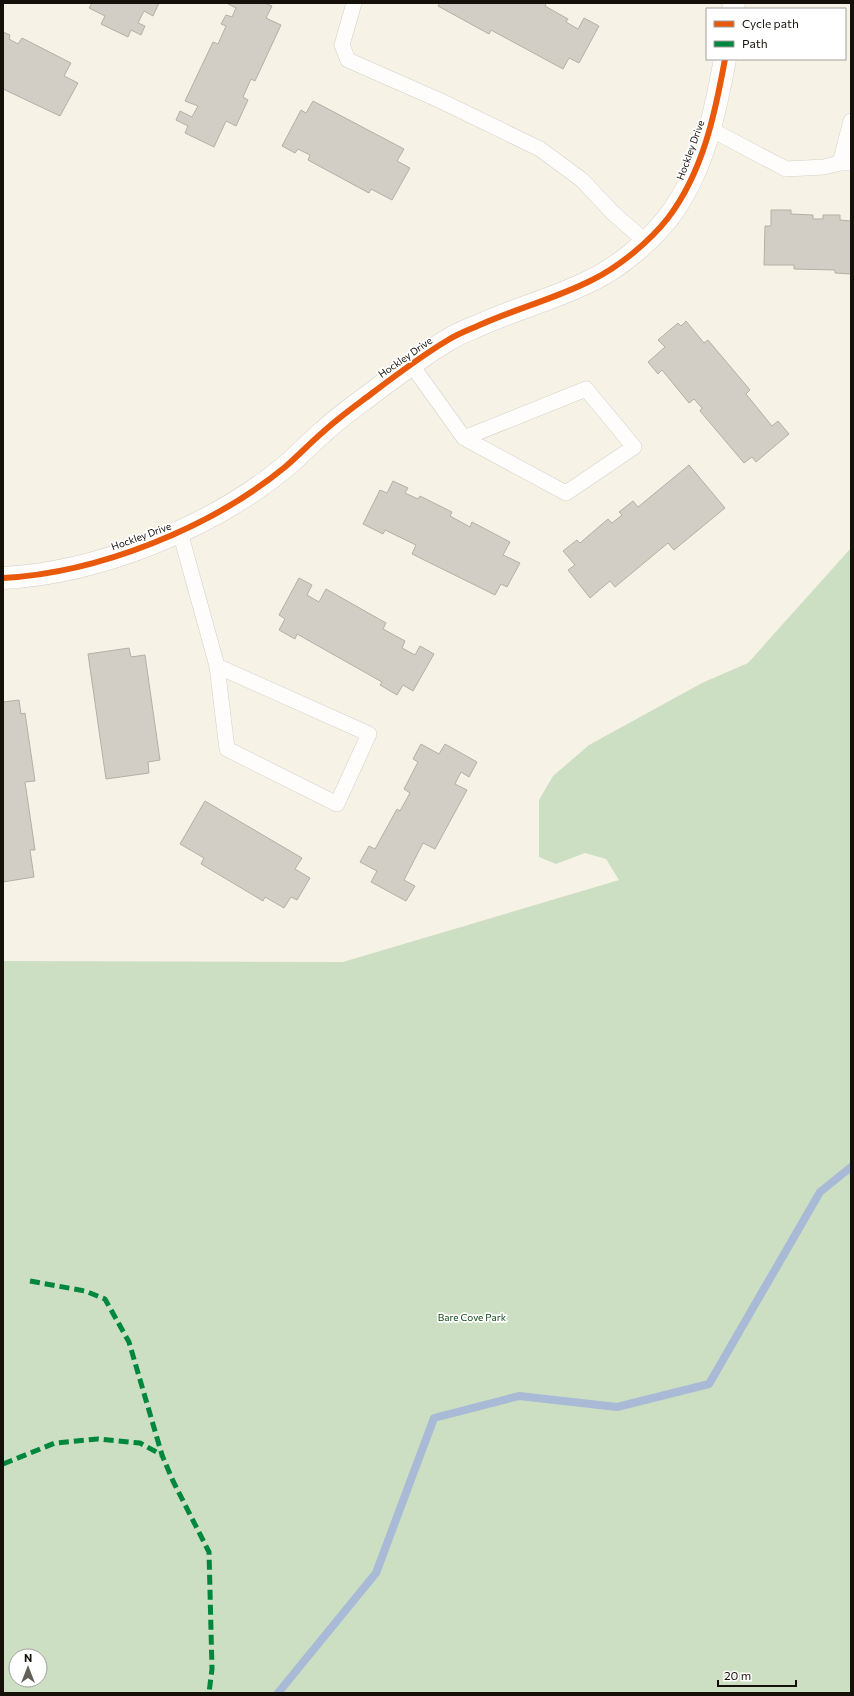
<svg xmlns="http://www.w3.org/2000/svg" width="854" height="1696" font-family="Commissioner,sans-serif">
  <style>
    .green { fill: #ccdfc3; fill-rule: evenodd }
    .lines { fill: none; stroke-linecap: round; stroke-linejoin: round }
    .stream { stroke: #a9bad6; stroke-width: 8 }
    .building { fill: #d2cec5; stroke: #b4b0a7 }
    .lane-casing { stroke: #d4d0c7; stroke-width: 16 }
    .street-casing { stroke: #d4d0c7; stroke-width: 23 }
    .lane { stroke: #fefdfb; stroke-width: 15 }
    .street { stroke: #fefdfb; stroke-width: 22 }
    .quiet { stroke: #00873e; stroke-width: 5; stroke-dasharray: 10 5; stroke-linecap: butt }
    .cycleway-casing { stroke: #fff; stroke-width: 8 }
    .cycleway { stroke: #e8590c; stroke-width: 6 }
    .labels { text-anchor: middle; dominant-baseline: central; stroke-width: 3.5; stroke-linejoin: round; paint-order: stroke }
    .street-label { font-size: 10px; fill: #15110a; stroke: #fff }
    .park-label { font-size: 10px; fill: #0d4912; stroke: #fff }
  </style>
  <rect width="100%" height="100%" fill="#f7f2e6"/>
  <!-- green -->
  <path class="green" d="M851,548V1693H3V961L343,962L619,880L606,859L585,853L556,864L539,857V800L553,776L589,745L702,683L748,663ZM16,1656H40V1680H16Z"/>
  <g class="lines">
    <!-- stream -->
    <polyline class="stream" points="278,1693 376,1573 434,1418 519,1396 617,1407 709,1384 820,1192 851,1167"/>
  </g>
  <!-- building -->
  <g class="building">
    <polygon points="92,3 159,3 153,16 144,11 138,23 145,26 141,35 131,30 128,37 101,24 105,16 89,8"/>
    <polygon points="228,3 265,3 272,6 266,18 281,25 255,81 251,79 243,97 248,100 236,126 226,121 214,147 185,133 188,126 176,120 180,111 192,117 198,106 185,101 213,42 218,44 226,26 221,24 226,15 232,17 236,8 228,4"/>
    <polygon points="440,3 546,3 545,6 568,19 566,22 578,29 584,18 599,26 579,63 569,58 563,69 491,30 489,34 438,6"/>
    <polygon points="3,32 10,35 9,39 18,44 22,38 71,63 64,76 78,83 60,116 3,89"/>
    <polygon points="313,101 404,149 397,161 410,168 392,200 371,189 369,193 308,160 310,155 298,149 295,153 282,146 301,110 306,113"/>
    <polygon points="771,210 791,210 791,214 813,215 813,219 823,219 823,215 840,215 840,220 851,221 851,274 835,273 835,270 794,269 794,265 764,265 765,226 771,226"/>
    <polygon points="686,321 704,343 708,340 750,390 746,394 772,426 778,421 789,434 756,462 752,457 744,463 700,411 702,408 694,399 689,403 662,370 658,374 648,362 665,347 658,340 678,323 681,326"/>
    <polygon points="689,465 725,508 674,550 668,543 615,587 610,581 590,598 568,570 575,565 563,551 577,540 580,543 608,519 612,523 622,515 619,512 633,501 638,507"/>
    <polygon points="393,481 408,488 405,493 418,499 420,496 452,512 450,516 470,527 472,522 510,542 503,555 520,563 507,587 501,584 495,595 412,554 416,545 385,530 383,534 363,524 380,490 387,493"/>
    <polygon points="299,578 312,585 307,595 319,602 326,589 386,623 383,629 405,641 402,648 415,655 420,646 434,654 413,691 403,685 397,695 380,685 382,682 297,634 295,639 279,630 285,619 279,615"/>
    <polygon points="129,648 131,657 145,655 160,760 148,762 149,773 106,779 88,654"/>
    <polygon points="19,700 21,714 25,713 35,781 25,782 35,850 30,850 34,877 3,882 3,702"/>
    <polygon points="421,744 439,754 445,744 477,762 469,777 461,772 455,784 467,790 435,849 423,843 404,880 415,886 406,901 371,882 377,871 360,862 369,846 375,849 397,809 400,811 410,793 404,789 418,762 413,759"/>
    <polygon points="205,801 302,858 295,869 310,878 297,900 291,897 284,908 265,897 263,901 201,864 204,858 180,844"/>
  </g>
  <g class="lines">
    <!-- lane casing -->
    <g class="lane-casing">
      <g id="lane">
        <polyline points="354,3 342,45 348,60 441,101 540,149 582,180 613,213 646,242"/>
        <polyline points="710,129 786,169 824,167 840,163 851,163"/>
        <polyline points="840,163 851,121"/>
        <polyline points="411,364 464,438 566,493 634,447 586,389 464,438"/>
        <polyline points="180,532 217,666 227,749 337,804 369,734 217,666"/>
      </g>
    </g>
    <!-- street casing -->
    <g class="street-casing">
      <g id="street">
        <polyline points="733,9 734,3"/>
        <path d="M3,578C98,573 211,528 285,467C298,456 310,443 323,432C338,418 355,406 371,394C396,375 421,356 448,340C459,333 471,329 482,324C518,308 557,298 592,280C619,267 650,241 668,218C703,172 715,114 725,59"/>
      </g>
    </g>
    <!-- lane -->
    <use href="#lane" class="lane"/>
    <!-- street -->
    <use href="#street" class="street"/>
    <!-- quiet -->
    <g class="quiet">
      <polyline points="30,1281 85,1291 105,1299 129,1342 162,1455 173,1481 209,1552 212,1669 209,1693"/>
      <polyline points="3,1464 55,1443 98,1439 140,1443 162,1455"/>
    </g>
    <!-- cycleway casing -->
    <g class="cycleway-casing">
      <path id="cycleway" d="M3,578C98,573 211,528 285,467C298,456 310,443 323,432C338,418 355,406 371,394C396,375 421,356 448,340C459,333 471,329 482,324C518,308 557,298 592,280C619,267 650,241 668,218C703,172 715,114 725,59"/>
    </g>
    <!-- cycleway -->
    <use href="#cycleway" class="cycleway"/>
  </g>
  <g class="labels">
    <!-- street labels -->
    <g class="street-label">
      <text transform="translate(690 150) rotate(-70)">Hockley Drive</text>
      <text transform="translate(405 357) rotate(-35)">Hockley Drive</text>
      <text transform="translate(141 536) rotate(-20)">Hockley Drive</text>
    </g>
    <!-- park labels -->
    <g class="park-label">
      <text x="472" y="1317">Bare Cove Park</text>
    </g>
  </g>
  <!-- border -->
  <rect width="854" height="1696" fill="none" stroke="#15110a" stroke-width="8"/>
  <!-- legend -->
  <rect x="706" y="8" width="140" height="52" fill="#ffffff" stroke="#a1a09d"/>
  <rect x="714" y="21" width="20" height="6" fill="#e8590c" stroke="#a1a09d"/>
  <text x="742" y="28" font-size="12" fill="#15110a">Cycle path</text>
  <rect x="714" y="41" width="20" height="6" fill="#00873e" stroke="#a1a09d"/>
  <text x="742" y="48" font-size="12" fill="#15110a">Path</text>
  <!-- north arrow -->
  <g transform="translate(28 1668)"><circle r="19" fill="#ffffff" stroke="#a1a09d"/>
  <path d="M0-3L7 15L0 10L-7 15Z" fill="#646057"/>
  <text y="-6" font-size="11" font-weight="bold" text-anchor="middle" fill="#15110a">N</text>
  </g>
  <!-- scale -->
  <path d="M718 1680v6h78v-6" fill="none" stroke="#15110a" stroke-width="2"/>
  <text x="724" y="1680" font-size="12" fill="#15110a" stroke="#ffffff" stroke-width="3" paint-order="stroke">20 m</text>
</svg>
